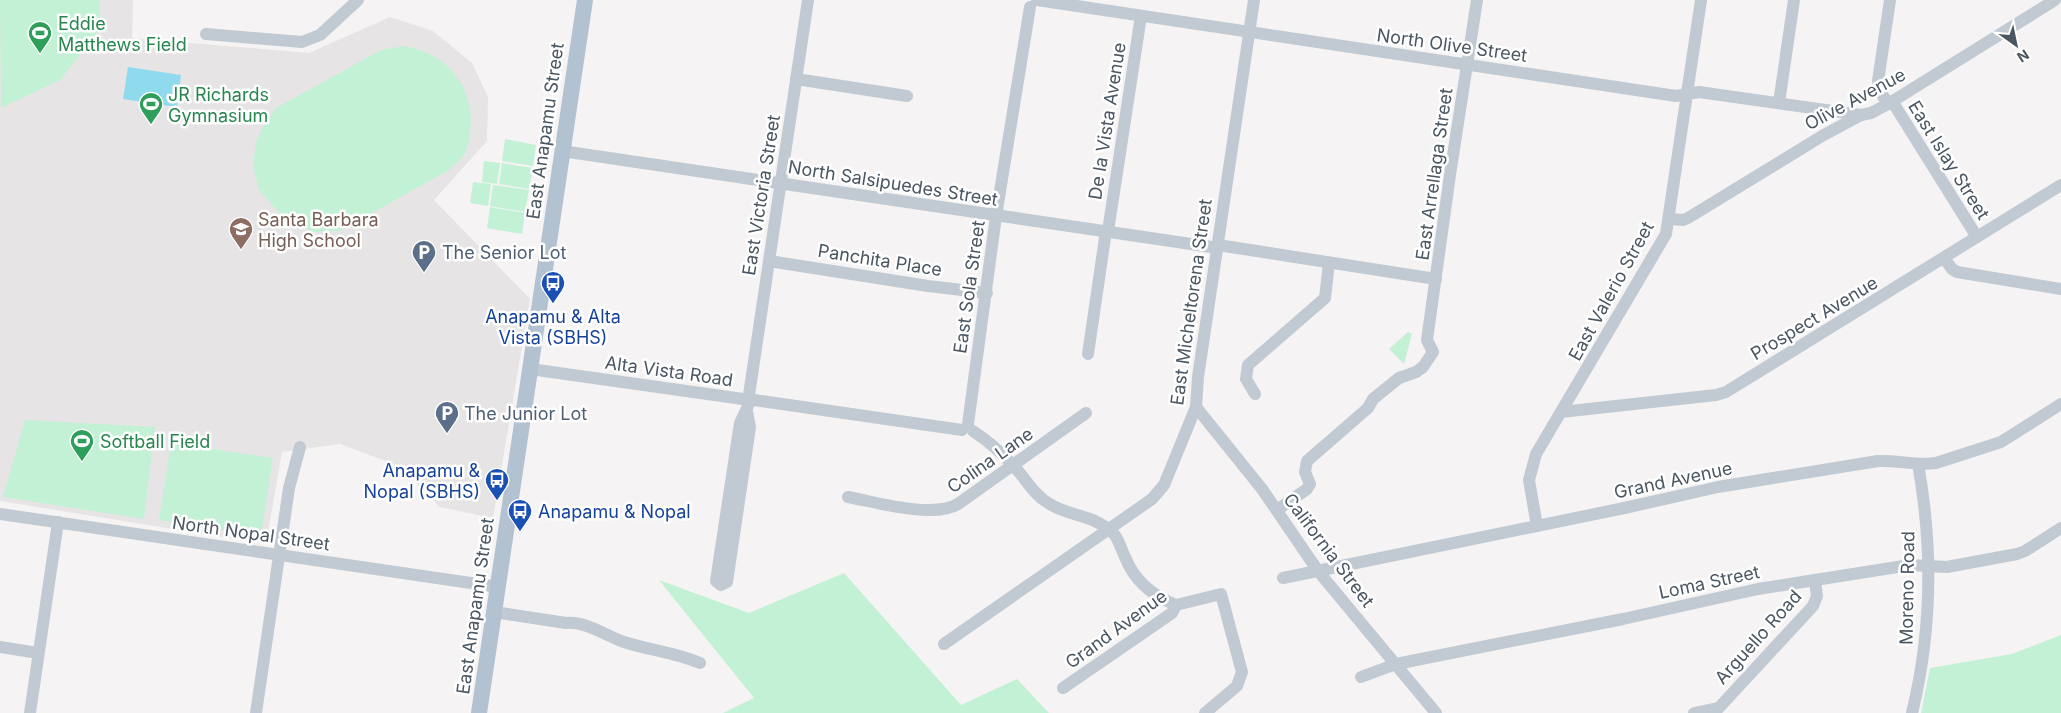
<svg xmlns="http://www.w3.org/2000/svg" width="2061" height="713" font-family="Inter,sans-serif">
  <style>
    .education { fill: #e6e4e5 }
    .green { fill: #c3f1d5 }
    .water { fill: #90daee }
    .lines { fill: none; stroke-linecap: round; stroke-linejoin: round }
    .minor { stroke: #c1cad2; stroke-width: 12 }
    .major { stroke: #b3c2d1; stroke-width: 16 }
    .labels { text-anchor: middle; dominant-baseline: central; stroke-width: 5; stroke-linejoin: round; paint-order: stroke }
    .leisure-label { font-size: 18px; fill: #27864d; stroke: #fff; text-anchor: start }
    .street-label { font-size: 18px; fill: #4a5661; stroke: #fff }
    .education-label { font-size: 18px; fill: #785e54; stroke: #fff; text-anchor: start }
    .service-label { font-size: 18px; fill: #4e5e75; stroke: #fff; text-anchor: start }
    .transit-label { font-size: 18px; fill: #164399; stroke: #fff }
  </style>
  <rect width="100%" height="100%" fill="#f5f3f3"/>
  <!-- education -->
  <polygon class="education" points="0,0 133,0 132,38 309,53 390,17 433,31 472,63 488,97 487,141 434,200 530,299 493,518 440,507 399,466 340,444 282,452 266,544 0,501"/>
  <!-- green -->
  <g class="green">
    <polygon points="0,0 100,0 100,29 60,80 1,108"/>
    <path d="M405,46C415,49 428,52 437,58C462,75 474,102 470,131C469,139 468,150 463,156C459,161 453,166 449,170L340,231L314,232L285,219L259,190L253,166L256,142L262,129L276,108L381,50Z"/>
    <polygon points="505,139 536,145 533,166 502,161"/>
    <polygon points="484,161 500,163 497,184 482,182"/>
    <polygon points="502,163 533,168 529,189 499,184"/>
    <polygon points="473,182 491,184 488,206 470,203"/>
    <polygon points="493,185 529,190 525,212 490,206"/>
    <polygon points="490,207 525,213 522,234 487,228"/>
    <polygon points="1408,332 1412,334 1404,364 1389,349"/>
    <polygon points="25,420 155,427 144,519 3,497"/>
    <polygon points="171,443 273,458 261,535 159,520"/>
    <polygon points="844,573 961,705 1017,679 1049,713 723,713 754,698 659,580 749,613"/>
    <polygon points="2061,635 2061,713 1921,713 1930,668 2012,654"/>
  </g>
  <!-- water -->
  <polygon class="water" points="128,67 181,75 177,107 123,99"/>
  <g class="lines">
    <!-- minor -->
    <g class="minor">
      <polyline points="1037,0 1676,96 1699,92 1861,115"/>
      <polyline points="206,34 302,42 320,35 358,0"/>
      <polyline points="796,79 907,96"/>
      <polyline points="1892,101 1977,237"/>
      <polyline points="1779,103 1794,0"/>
      <polyline points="1888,104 1880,91 1878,81 1890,0"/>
      <polyline points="562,151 1218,248"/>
      <polyline points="1670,219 1683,220 1688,218 1822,136 1861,115 1871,113 1888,104 2055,0"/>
      <polyline points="1108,231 1141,16"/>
      <polyline points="1218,245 1436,279"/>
      <polyline points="1944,258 1952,269 1957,272 2061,289"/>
      <polyline points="769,261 928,286 987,293"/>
      <polyline points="1088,354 1106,231"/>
      <polyline points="530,369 743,399"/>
      <polyline points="1255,394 1246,379 1248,365 1325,298 1329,263"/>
      <polyline points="749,395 808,0"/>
      <polyline points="754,400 962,430"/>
      <polyline points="1196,407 1262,489 1318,571 1436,713"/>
      <polyline points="747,412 750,427 727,582 721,585 716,581 740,423 748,406"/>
      <polyline points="1561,412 1716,395 1726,392 2061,185"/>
      <polyline points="968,424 996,216 1030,7"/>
      <path d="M973,431C990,442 1006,457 1019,472C1028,483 1035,495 1048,503C1069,517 1091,513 1113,533C1119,539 1121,549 1125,557C1134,580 1153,596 1176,605"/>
      <path d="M848,497C876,502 933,519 958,504L1086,413"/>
      <polyline points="1277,510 1307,489 1310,484 1305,472 1307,461 1368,408 1373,399 1399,378 1416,372 1423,367 1433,352 1427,340 1450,175 1477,0"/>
      <polyline points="0,514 498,587"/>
      <polyline points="1537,526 1529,480 1536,454 1666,234 1701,0"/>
      <path d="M1283,578L1629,507L1718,487L1878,461C1897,460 1917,466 1936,463L2001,442L2061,404"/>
      <path d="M494,612L566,623C585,621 603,634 621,641C647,650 674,652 700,663"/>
      <polyline points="944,644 1152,499 1164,485 1196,407 1198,377 1254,0"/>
      <polyline points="0,647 38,653"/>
      <polyline points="1361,677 1396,664 1623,619 1758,589 1910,565 1947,567 2017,554 2025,551 2061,528"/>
      <polyline points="1063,688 1172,613 1176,605 1221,594 1242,672 1237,686 1205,713"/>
      <polyline points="30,713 58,522"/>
      <polyline points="256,713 289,488 300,447"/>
      <polyline points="1694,713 1718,708"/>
      <polyline points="1714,713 1813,606 1817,596 1815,580"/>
      <path d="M1912,713C1932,631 1933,547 1918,464"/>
    </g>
    <!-- major -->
    <polyline class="major" points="479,713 585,0"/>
  </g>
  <!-- icons -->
  <defs>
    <g id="stadium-pin" transform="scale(1.25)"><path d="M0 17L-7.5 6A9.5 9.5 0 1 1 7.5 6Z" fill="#2e9e5b" stroke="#fff"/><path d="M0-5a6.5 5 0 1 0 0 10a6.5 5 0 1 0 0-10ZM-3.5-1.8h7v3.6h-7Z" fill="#fff"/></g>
    <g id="school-pin" transform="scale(1.25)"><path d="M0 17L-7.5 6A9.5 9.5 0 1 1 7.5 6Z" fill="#8d6e63" stroke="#fff"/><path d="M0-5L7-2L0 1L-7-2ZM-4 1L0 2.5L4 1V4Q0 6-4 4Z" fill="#fff"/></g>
    <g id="parking-pin" transform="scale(1.25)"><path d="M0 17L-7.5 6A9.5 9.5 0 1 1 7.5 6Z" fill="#5c6f8a" stroke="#fff"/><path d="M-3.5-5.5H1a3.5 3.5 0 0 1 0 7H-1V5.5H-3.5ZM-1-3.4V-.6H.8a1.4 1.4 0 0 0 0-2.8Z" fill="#fff"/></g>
    <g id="bus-pin" transform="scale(1.25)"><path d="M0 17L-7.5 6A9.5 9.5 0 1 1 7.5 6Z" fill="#1a4fb4" stroke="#fff"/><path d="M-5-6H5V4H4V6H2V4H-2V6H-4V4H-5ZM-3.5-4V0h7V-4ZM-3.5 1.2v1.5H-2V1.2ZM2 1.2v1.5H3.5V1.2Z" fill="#fff"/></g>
  </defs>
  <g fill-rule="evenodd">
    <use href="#stadium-pin" x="40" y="33"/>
    <use href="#stadium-pin" x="151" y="104"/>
    <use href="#school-pin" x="241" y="229"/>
    <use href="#parking-pin" x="424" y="252"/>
    <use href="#bus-pin" x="553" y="283"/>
    <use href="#parking-pin" x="447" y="413"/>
    <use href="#stadium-pin" x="82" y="441"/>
    <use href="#bus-pin" x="497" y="480"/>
    <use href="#bus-pin" x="520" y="511"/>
  </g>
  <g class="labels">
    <!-- leisure labels -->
    <g class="leisure-label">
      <text x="58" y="23">Eddie<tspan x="58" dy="21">Matthews Field</tspan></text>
      <text x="168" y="94">JR Richards<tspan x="168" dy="21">Gymnasium</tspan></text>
      <text x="100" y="441">Softball Field</text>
    </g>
    <!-- street labels -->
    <g class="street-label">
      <text transform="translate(1452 45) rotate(8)">North Olive Street</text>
      <text transform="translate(1855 99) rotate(-28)">Olive Avenue</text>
      <text transform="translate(1107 121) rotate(-81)">De la Vista Avenue</text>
      <text transform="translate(545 131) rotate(-82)">East Anapamu Street</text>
      <text transform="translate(1949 160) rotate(58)">East Islay Street</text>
      <text transform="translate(1434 174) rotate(-82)">East Arrellaga Street</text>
      <text transform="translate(893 183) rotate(9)">North Salsipuedes Street</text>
      <text transform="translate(761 195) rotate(-81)">East Victoria Street</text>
      <text transform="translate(880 260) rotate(9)">Panchita Place</text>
      <text transform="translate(969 287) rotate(-82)">East Sola Street</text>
      <text transform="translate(1611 291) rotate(-61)">East Valerio Street</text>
      <text transform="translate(1191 302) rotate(-82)">East Micheltorena Street</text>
      <text transform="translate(1814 318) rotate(-31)">Prospect Avenue</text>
      <text transform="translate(669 371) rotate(8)">Alta Vista Road</text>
      <text transform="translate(990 460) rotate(-35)">Colina Lane</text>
      <text transform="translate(1673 480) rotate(-12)">Grand Avenue</text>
      <text transform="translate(251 533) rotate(8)">North Nopal Street</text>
      <text transform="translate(1329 550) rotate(53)">California Street</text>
      <text transform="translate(1709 582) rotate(-12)">Loma Street</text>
      <text transform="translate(1907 588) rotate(-89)">Moreno Road</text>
      <text transform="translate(475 606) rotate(-82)">East Anapamu Street</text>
      <text transform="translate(1116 629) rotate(-36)">Grand Avenue</text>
      <text transform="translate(1758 637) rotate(-48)">Arguello Road</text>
    </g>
    <!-- education labels -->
    <g class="education-label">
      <text x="258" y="219">Santa Barbara<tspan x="258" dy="21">High School</tspan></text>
    </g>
    <!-- service labels -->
    <g class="service-label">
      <text x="442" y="252">The Senior Lot</text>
      <text x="464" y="413">The Junior Lot</text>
    </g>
    <!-- transit labels -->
    <g class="transit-label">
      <text x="553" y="316">Anapamu &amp; Alta<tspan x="553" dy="21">Vista (SBHS)</tspan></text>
      <text x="480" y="470" text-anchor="end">Anapamu &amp;<tspan x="480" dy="21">Nopal (SBHS)</tspan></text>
      <text x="538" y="511" text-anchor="start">Anapamu &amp; Nopal</text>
    </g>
  </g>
  <!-- north arrow -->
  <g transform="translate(2016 45) rotate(147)" stroke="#ffffff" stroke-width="4" paint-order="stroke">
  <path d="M0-4L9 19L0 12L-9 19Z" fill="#4a5661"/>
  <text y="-8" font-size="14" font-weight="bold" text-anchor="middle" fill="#4a5661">N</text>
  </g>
</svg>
